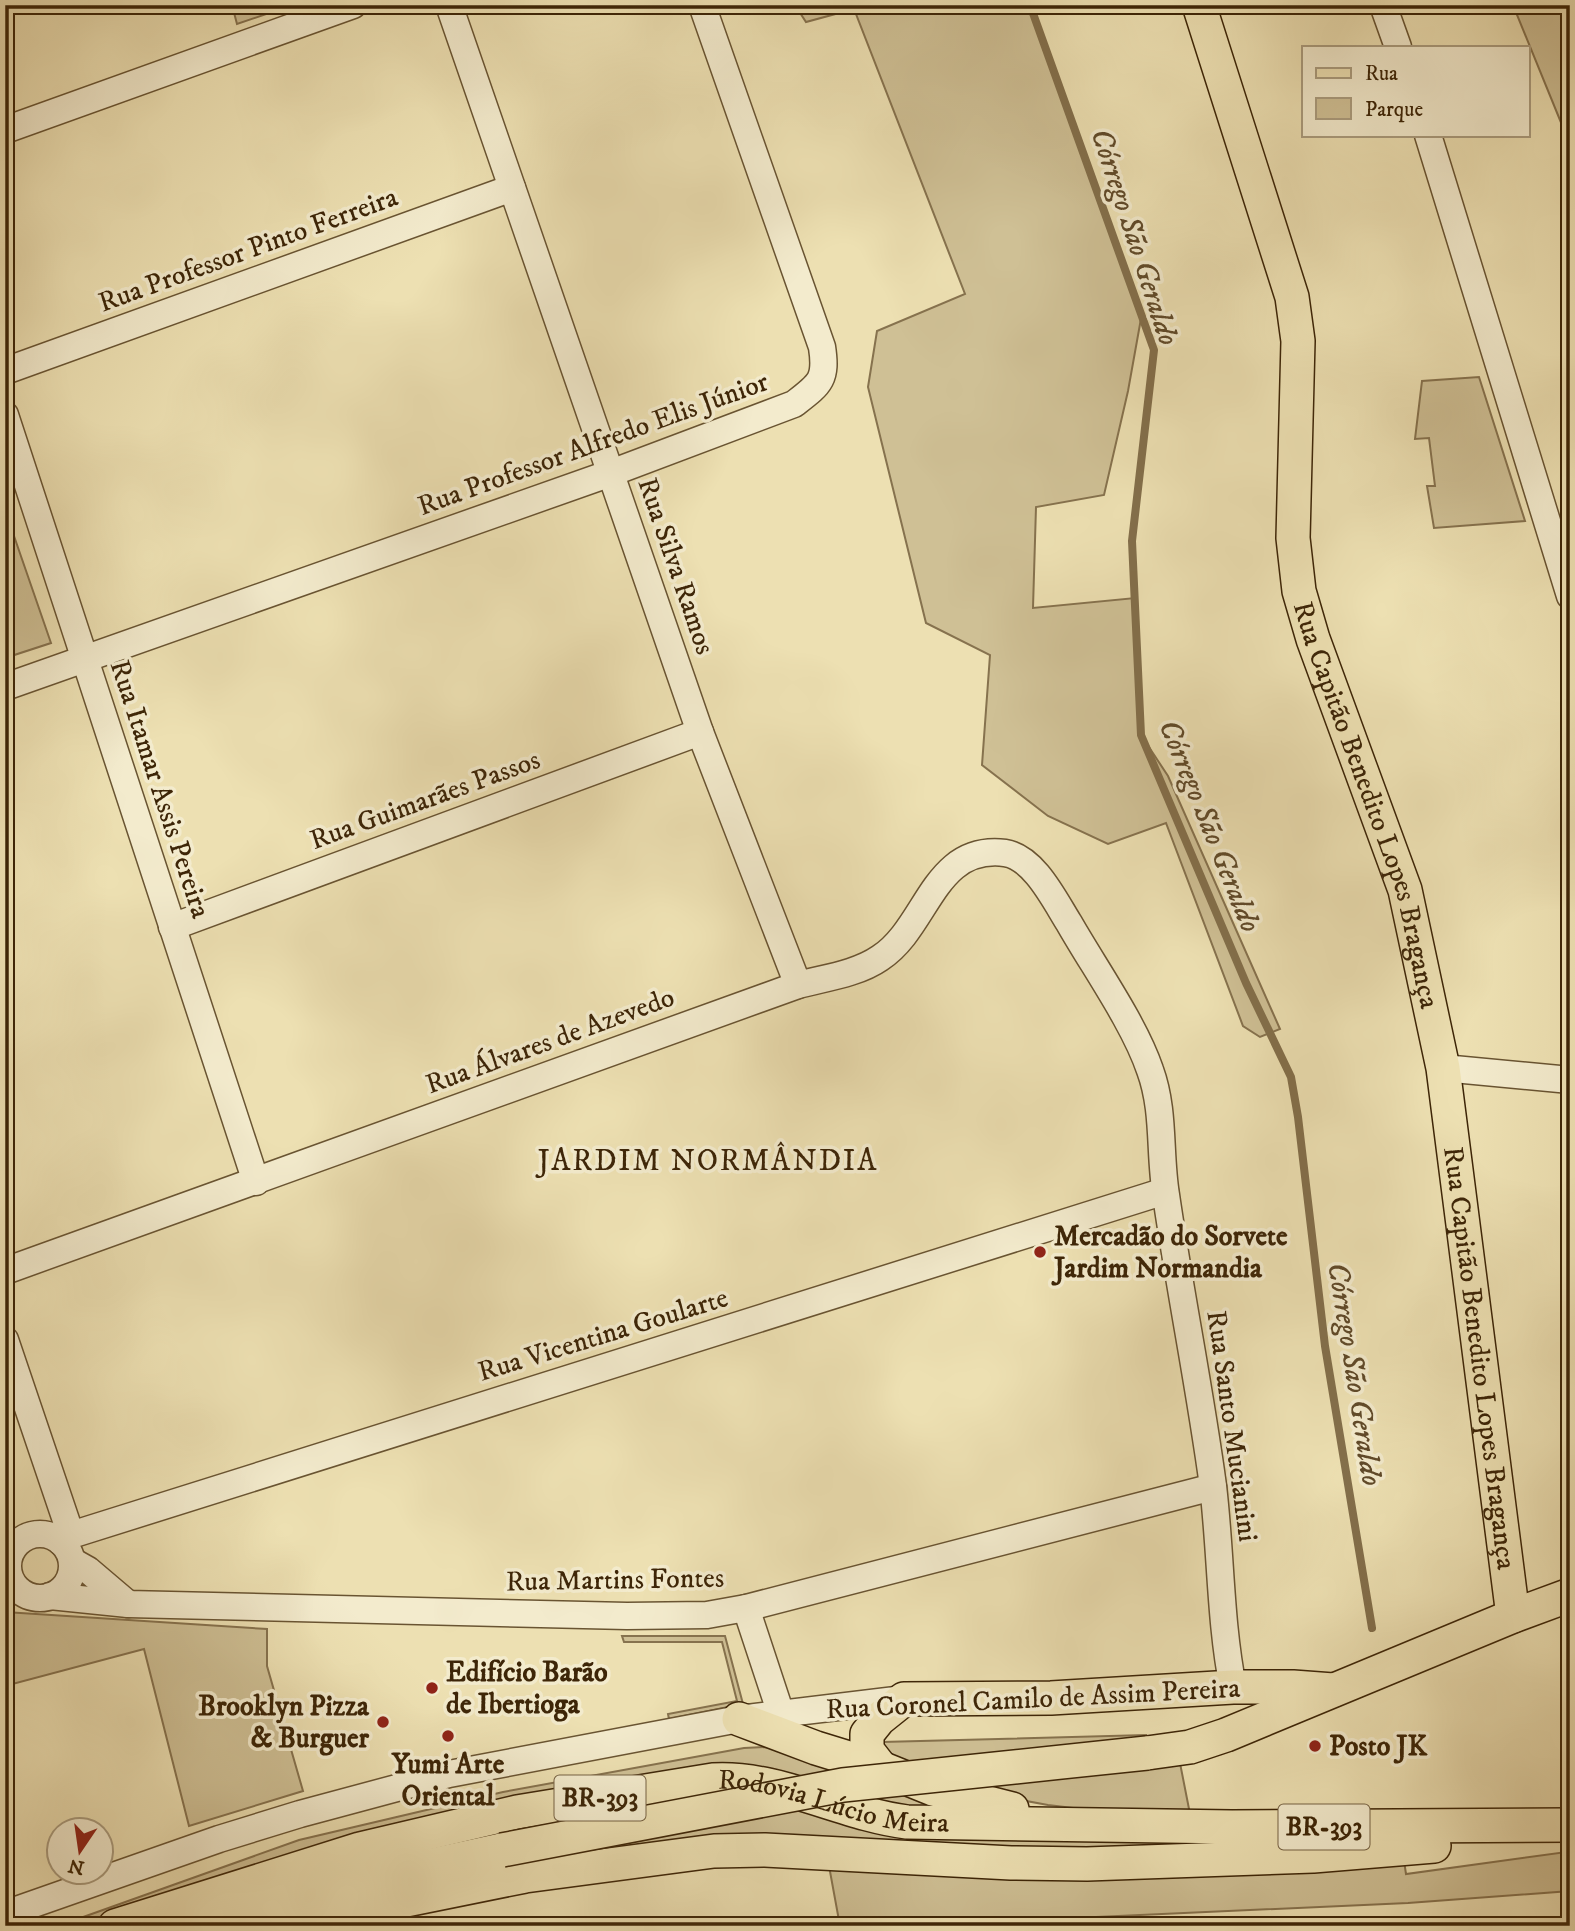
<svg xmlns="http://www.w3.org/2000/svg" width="1575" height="1931" font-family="'IM FELL DW Pica',serif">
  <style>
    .green { fill: #cfc095; stroke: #86724e; stroke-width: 2 }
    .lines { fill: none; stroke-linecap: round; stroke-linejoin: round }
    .stream { stroke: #836f4b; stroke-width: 8 }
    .minor-casing { stroke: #695432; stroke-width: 29 }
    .major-casing { stroke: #3d2507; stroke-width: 36 }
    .minor { stroke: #f3ebcd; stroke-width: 26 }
    .major { stroke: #ede0b2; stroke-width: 33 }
    .rail-casing { stroke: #3d2507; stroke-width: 8 }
    .rail { stroke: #f3ebcd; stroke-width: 5; stroke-dasharray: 16; stroke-linecap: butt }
    .major-bridge-casing { stroke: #3d2507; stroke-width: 36; stroke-linecap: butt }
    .major-bridge { stroke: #ede0b2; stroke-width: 33 }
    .poi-dot { fill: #8f2418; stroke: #f3ebcd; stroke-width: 2.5 }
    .labels { text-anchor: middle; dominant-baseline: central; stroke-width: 7; stroke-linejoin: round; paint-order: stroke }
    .shield { fill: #f3ebcd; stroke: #746042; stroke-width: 2 }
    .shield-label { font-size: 26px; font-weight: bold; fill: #3d2507 }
    .street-label { font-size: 28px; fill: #3d2507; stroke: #f3ebcd }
    .poi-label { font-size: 28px; font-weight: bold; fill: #3d2507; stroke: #f3ebcd; text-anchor: start }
    .water-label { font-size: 30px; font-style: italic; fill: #604a29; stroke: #f3ebcd }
    .neighbourhood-label { font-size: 30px; letter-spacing: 2px; fill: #3d2507; stroke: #f3ebcd }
  </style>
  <rect width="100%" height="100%" fill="#ede0b2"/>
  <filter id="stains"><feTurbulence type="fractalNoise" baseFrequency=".00286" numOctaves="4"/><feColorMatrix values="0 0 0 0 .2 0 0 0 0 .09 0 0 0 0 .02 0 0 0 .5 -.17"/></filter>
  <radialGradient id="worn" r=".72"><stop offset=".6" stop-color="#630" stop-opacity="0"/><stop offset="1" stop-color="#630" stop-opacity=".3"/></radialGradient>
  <!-- green -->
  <g class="green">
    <polygon points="232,5 286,5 287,7 237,24"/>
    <polygon points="795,5 1030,5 1142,313 1128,391 1104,495 1036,507 1033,608 1135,598 1141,735 1168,776 1280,1029 1260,1037 1243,1026 1166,823 1108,844 1048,816 982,765 990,655 926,623 868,387 877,331 965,294 854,9 806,22"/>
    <polygon points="1513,5 1570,5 1570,123 1562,125"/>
    <polygon points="1479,377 1525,521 1434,528 1427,486 1435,486 1429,438 1415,439 1422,381"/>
    <polygon points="5,510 51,643 5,658"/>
    <polygon points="5,1612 267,1629 267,1666 303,1791 189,1826 144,1649 5,1686"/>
    <polygon points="622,1636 725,1636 743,1704 669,1719 668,1714 737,1701 722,1642 624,1642"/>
    <polygon points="1146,1735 1146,1740 1180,1763 1190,1814 1073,1808 1048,1805 999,1796 884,1763 882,1742"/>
    <polygon points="766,1747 990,1813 916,1811 769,1769 300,1853 91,1926 58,1926 299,1840 503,1792 744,1748"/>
    <polygon points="795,1806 1121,1833 1269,1850 616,1853 610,1841"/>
    <polygon points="1566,1852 1570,1863 1570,1891 1408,1903 1074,1918 999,1926 840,1926 829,1866 1403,1854 1406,1874"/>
  </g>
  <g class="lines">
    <!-- stream -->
    <polyline class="stream" points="1030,5 1154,350 1132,541 1141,735 1246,983 1291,1077 1298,1117 1325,1346 1372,1628"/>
    <!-- minor casing -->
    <g class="minor-casing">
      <g id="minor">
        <polyline points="449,5 700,732 798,985"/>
        <polyline points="1383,5 1398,47"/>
        <polyline points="5,130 353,5"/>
        <polyline points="1428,135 1570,596"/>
        <polyline points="5,371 512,188"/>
        <polyline points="5,415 256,1182"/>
        <path d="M5,687L611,473L794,404C820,384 827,380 822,347L702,5"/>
        <polyline points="172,927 700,732"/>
        <polyline points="1443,1068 1570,1080"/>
        <path d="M5,1271L798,985C824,978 857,974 880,958C928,927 933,844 1005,853C1034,857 1055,901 1069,923C1094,967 1134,1023 1150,1070C1165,1111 1159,1153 1166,1195C1180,1292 1200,1389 1213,1486C1221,1553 1220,1622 1233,1687"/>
        <polyline points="5,1340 71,1535"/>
        <circle cx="40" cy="1566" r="32"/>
        <polyline points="61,1542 71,1535 1165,1191"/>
        <polyline points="72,1561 88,1570 128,1604"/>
        <polyline points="50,1596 128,1604 627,1616 707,1615 746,1608 1213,1487"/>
        <polyline points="746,1608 781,1714"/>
        <polyline points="5,1914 219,1839 300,1814 449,1774 739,1719 904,1699"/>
      </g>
    </g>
    <!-- major casing -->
    <g class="major-casing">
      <g id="major">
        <path id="s1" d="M1199,5L1292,297L1298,341L1293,538L1299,591L1313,639L1405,890L1443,1068L1513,1616"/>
        <polyline points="739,1719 816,1748 881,1768 933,1789 1012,1809"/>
        <polyline points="1147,1753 1190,1747 1226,1735 1513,1616 1570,1595"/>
        <polyline points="881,1768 867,1750 867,1734 879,1719 904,1699 1051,1698 1233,1687 1293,1687 1333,1690"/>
        <path id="s2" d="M115,1926L360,1849L517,1812L713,1780C778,1776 842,1814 907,1822L1232,1827L1570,1825"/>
        <polyline points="197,1926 322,1889 502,1850"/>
        <polyline points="278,1926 525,1876 714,1851 765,1850 1011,1863 1087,1864 1313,1856 1434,1846"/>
      </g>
    </g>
    <!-- minor -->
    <use href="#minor" class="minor"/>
    <!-- major -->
    <use href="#major" class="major"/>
    <!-- rail casing -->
    <g class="rail-casing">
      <polyline id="rail" points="1485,1926 1570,1920"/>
    </g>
    <!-- rail -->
    <use href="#rail" class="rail"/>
    <!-- major-bridge casing -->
    <g class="major-bridge-casing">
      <polyline id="major-bridge" points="502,1850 843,1785 1147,1753"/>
    </g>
    <!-- major-bridge -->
    <use href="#major-bridge" class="major-bridge"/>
  </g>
  <!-- markers -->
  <g class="poi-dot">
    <circle cx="1040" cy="1252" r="7"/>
    <circle cx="432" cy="1688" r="7"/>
    <circle cx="383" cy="1722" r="7"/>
    <circle cx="448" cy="1736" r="7"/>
    <circle cx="1315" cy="1746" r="7"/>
  </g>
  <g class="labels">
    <!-- shield labels -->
    <g class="shield">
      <rect x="554.5" y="1775.5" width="91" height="45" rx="5"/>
      <rect x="1278.5" y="1804.5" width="91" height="45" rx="5"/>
    </g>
    <g class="shield-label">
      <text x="600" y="1798">BR-393</text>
      <text x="1324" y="1827">BR-393</text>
    </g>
    <!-- street labels -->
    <g class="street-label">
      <text transform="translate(248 250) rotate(-20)">Rua Professor Pinto Ferreira</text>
      <text transform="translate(593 444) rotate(-20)">Rua Professor Alfredo Elis Júnior</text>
      <text transform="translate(676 566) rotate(71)">Rua Silva Ramos</text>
      <text transform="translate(160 789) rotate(72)">Rua Itamar Assis Pereira</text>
      <text transform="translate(425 800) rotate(-20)">Rua Guimarães Passos</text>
      <text stroke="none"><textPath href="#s1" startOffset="826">Rua Capitão Benedito Lopes Bragança</textPath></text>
      <text transform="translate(550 1041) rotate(-20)">Rua Álvares de Azevedo</text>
      <text transform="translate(603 1335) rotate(-17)">Rua Vicentina Goularte</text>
      <text stroke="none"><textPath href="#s1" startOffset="1393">Rua Capitão Benedito Lopes Bragança</textPath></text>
      <text transform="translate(1232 1426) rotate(82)">Rua Santo Mucianini</text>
      <text transform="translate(615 1580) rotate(-1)">Rua Martins Fontes</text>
      <text transform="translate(1033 1699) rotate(-3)">Rua Coronel Camilo de Assim Pereira</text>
      <text stroke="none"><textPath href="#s2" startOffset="740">Rodovia Lúcio Meira</textPath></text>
    </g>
    <!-- poi labels -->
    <g class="poi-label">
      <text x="1054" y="1236">Mercadão do Sorvete<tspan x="1054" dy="32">Jardim Normandia</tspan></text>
      <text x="446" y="1672">Edifício Barão<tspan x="446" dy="32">de Ibertioga</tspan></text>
      <text x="369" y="1706" text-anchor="end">Brooklyn Pizza<tspan x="369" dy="32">&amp; Burguer</tspan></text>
      <text x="1329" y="1746">Posto JK</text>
      <text x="448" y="1764" text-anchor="middle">Yumi Arte<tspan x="448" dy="32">Oriental</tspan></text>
    </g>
    <!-- water labels -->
    <g class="water-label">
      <text transform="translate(1134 237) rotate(72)">Córrego São Geraldo</text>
      <text transform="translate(1209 826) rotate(68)">Córrego São Geraldo</text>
      <text transform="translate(1354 1374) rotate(81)">Córrego São Geraldo</text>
    </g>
    <!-- neighbourhood labels -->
    <g class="neighbourhood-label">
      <text x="708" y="1161">JARDIM NORMÂNDIA</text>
    </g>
  </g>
  <!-- margin -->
  <rect width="1575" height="1931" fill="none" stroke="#ede0b2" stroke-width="28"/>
  <rect x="7" y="7" width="1561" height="1917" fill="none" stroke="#3d2507" stroke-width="3.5"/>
  <rect x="14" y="14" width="1547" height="1903" fill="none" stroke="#3d2507" stroke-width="2"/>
  <!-- legend -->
  <rect x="1302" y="46" width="228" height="91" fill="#f3ebcd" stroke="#aa9c7e" stroke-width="2"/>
  <rect x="1316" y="68" width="35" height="10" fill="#ede0b2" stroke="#aa9c7e" stroke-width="2"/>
  <text x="1365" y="80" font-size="21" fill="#3d2507">Rua</text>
  <rect x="1316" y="98" width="35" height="21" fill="#cfc095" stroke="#aa9c7e" stroke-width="2"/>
  <text x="1365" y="116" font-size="21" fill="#3d2507">Parque</text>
  <!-- north arrow -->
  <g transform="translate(80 1851) rotate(193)"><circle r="33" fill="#f3ebcd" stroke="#aa9c7e" stroke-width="2"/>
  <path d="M0-5L12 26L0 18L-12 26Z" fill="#8f2418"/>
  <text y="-10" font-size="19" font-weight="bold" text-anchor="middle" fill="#3d2507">N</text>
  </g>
  <rect width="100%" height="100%" filter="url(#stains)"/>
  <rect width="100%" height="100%" fill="url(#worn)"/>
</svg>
